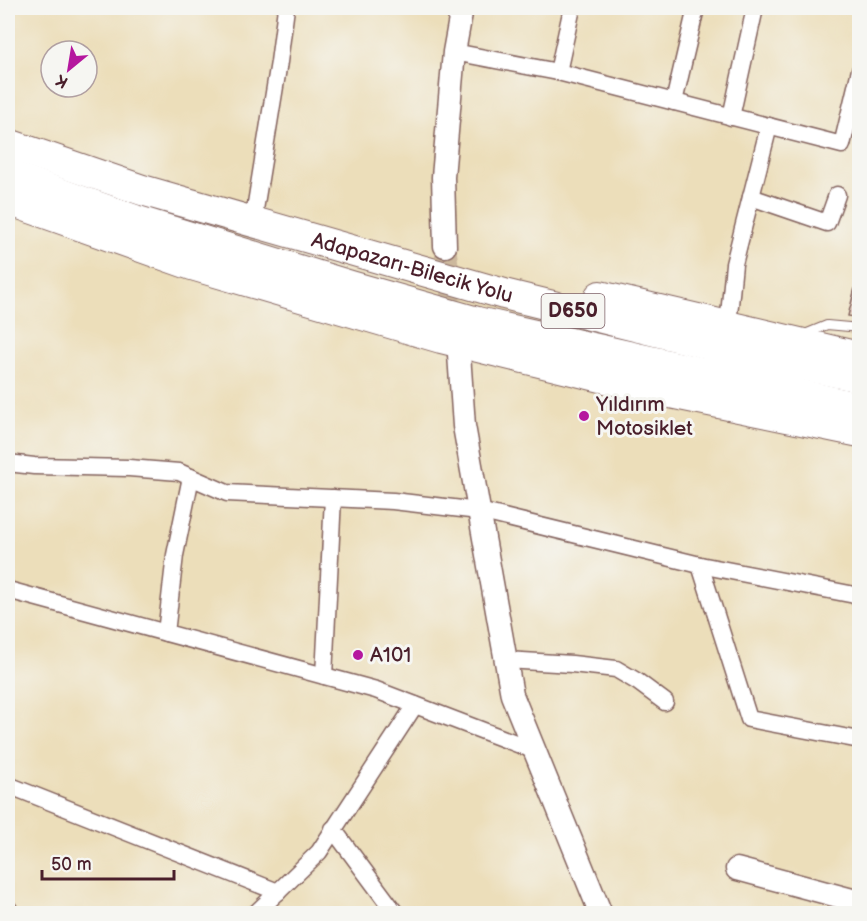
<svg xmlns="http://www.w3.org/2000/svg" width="867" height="921" font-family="'Balsamiq Sans',sans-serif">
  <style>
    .building { fill: url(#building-hatch) }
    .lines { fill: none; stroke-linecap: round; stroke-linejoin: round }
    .secondary-tunnel { stroke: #ccb89d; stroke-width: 22; stroke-dasharray: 22 11; stroke-linecap: butt }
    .lane-casing { stroke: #83625d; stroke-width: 10 }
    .street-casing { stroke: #83625d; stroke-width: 19 }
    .secondary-casing { stroke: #83625d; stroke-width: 25 }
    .highway-casing { stroke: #83625d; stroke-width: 32 }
    .lane { stroke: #fff; stroke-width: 8 }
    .street { stroke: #fff; stroke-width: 16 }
    .secondary { stroke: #fff; stroke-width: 22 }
    .highway { stroke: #fff; stroke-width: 30 }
    .poi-dot { fill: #b5179e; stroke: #f6f6f2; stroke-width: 2 }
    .labels { text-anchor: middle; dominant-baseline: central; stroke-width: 6; stroke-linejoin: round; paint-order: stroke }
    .shield { fill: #f6f6f2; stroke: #7e6067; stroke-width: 1.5 }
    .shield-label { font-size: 20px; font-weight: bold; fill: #4a1f2b }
    .street-label { font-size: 21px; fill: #4a1f2b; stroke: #f6f6f2 }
    .poi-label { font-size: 21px; fill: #4a1f2b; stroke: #f6f6f2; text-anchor: start }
  </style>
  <defs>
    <pattern id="building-hatch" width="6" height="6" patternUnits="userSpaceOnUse" patternTransform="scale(1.5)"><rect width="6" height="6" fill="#de97b2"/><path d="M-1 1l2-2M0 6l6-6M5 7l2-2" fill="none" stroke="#b67b91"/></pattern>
  </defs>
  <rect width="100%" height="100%" fill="#f6f6f2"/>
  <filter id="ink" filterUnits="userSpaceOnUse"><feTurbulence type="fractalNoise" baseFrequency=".0167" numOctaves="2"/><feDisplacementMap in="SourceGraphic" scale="12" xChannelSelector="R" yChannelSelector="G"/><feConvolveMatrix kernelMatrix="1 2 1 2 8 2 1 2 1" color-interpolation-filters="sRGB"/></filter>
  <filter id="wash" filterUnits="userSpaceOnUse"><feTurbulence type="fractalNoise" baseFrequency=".008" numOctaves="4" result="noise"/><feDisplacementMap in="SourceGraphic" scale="24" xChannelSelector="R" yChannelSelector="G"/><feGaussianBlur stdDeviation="1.35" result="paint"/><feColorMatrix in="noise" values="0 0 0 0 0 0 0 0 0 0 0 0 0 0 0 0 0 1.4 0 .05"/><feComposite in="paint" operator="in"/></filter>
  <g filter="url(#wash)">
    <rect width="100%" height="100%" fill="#ecdeba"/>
    <g id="blocks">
      <!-- building -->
      <polygon class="building" points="859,272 860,272 860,318 848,316"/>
    </g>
  </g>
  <g filter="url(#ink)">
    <use href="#blocks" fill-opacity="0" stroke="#83625d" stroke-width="1.5"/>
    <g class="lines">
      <!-- secondary-tunnel -->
      <polyline class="secondary-tunnel" points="445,246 456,330"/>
      <!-- lane casing -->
      <g class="lane-casing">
        <polyline id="lane" points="805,334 827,325 860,328"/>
      </g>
      <!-- street casing -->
      <g class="street-casing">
        <g id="street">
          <polyline points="454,52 558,72 842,145 860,70"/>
          <polyline points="558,72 572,8"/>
          <polyline points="674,102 696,8"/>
          <polyline points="731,117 755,8"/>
          <polyline points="751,197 827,223 837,195"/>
          <polyline points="253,222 279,62 286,8"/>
          <polyline points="728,325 734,264 769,126"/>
          <polyline points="8,463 34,466 129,468 179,472 227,493 393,501 479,511 700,565 860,596"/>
          <polyline points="700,565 749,719 860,740"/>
          <polyline points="8,590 376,690 536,751"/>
          <polyline points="166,633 175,555 191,477"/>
          <polyline points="506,660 572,664 616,669 638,682 665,702"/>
          <polyline points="324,676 333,498"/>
          <polyline points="8,785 278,892"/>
          <polyline points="333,829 396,914"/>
          <polyline points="8,908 12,914"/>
          <polyline points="255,914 319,852 415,705"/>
        </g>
      </g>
      <!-- secondary casing -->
      <g class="secondary-casing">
        <g id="secondary">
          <polyline points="445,246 443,177 454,52 462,8"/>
          <polyline points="459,354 464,426 512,695 601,914"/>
          <polyline points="737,869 860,902"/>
        </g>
      </g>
      <!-- highway casing -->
      <g class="highway-casing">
        <g id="highway">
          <path id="s1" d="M8,144L142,190L504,294L749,354L860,377"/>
          <polyline points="8,175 135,220 351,286 477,322 860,408"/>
          <polyline points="8,200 192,265 441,338 646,388 860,432"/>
          <polyline points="600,296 855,356"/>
        </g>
      </g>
      <!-- lane -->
      <use href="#lane" class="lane"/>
      <!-- street -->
      <use href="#street" class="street"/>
      <!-- secondary -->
      <use href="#secondary" class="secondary"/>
      <!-- highway -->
      <use href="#highway" class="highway"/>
    </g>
  </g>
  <!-- markers -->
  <g class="poi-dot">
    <circle cx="584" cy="416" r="6"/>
    <circle cx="358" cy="655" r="6"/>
  </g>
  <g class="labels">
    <!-- shield labels -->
    <rect class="shield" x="541.5" y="294" width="63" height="34" rx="4.5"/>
    <g class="shield-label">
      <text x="573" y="311">D650</text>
    </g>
    <!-- street labels -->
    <g class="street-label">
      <text stroke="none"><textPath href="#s1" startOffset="423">Adapazarı-Bilecik Yolu</textPath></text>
    </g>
    <!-- poi labels -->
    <g class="poi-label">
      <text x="596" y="404">Yıldırım<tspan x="596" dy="24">Motosiklet</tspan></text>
      <text x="370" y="655">A101</text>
    </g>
  </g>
  <!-- margin -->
  <rect width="867" height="921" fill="none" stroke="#f6f6f2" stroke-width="30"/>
  <!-- north arrow -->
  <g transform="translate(69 69) rotate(210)"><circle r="28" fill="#f6f6f2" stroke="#b1a0a2" stroke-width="1.5"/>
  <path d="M0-4.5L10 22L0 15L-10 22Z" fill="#b5179e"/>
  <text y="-9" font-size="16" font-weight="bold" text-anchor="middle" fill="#4a1f2b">K</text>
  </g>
  <!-- scale -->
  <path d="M42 870v9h132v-9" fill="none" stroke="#4a1f2b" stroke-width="3"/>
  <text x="51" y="870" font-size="18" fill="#4a1f2b" stroke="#f6f6f2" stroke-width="4.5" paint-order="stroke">50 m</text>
</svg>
